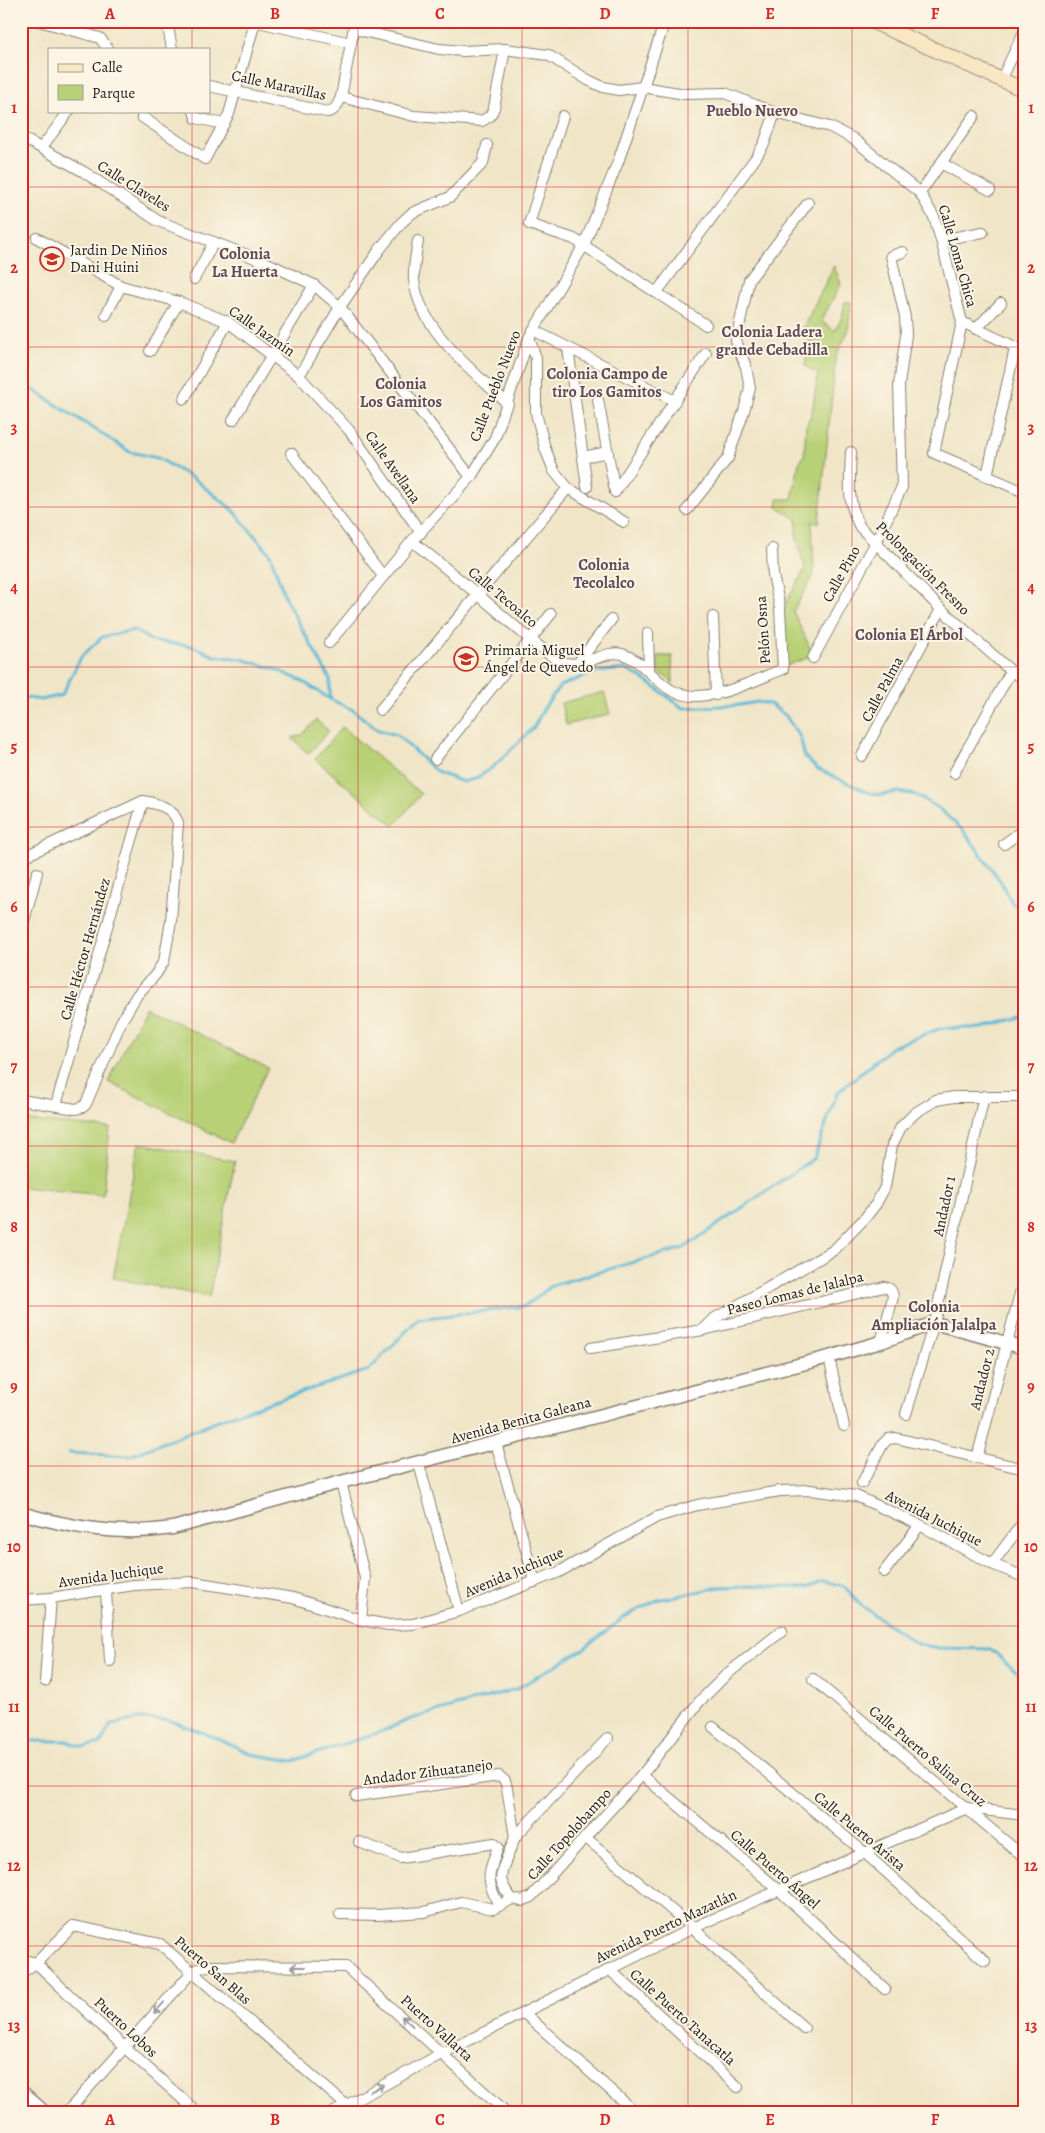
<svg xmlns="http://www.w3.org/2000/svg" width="1045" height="2133" font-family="Alegreya,serif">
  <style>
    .green { fill: #b8d176; stroke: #6a7649 }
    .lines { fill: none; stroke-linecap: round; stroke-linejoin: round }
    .stream { stroke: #5abad8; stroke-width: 3 }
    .minor-casing { stroke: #868072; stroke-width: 12 }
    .tertiary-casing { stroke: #868072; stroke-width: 15 }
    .secondary-casing { stroke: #868072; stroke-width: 16 }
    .minor { stroke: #fff; stroke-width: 10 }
    .tertiary { stroke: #fff; stroke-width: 12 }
    .secondary { stroke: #f9e7c3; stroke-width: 14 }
    .oneway { stroke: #999 }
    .grid { fill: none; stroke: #d62828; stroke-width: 1; stroke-opacity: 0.55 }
    .labels { text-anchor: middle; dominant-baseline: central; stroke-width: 4; stroke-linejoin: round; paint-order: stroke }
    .street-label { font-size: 15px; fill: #1c1c1c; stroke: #fcf5e5 }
    .poi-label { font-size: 15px; fill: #1c1c1c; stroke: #fcf5e5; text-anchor: start }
    .neighbourhood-label { font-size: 16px; font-weight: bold; fill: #604c59; stroke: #fcf5e5 }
    .neatline { fill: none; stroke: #d62828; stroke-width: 2 }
    .grid-label { font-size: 16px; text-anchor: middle; font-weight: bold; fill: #d62828 }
  </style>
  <rect width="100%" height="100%" fill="#fcf5e5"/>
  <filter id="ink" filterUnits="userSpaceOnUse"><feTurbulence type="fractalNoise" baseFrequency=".02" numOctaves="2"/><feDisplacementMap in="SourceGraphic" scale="10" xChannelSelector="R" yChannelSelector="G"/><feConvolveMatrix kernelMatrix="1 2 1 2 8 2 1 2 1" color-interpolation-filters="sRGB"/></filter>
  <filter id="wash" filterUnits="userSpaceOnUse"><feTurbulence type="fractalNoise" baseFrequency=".0096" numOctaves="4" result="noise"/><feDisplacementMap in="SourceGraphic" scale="20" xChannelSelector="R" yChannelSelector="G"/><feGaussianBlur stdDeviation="1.12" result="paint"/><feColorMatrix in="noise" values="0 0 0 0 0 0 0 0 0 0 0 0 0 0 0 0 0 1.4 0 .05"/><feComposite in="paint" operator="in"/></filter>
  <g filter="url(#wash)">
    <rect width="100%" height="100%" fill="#f0e5c7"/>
    <!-- green -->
    <g class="green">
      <polygon points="834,266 841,284 821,321 835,331 842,317 845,302 851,302 848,332 836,356 819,523 812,522 814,575 793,611 810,648 809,657 786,666 783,608 805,569 796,535 797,519 777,507 778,499 792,499 799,463 804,456 806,426 812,412 818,374 805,366 808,338 803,328"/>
      <polygon points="657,656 672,656 673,683 658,671"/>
      <polygon points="604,692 610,714 566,725 561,703"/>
      <polygon points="316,720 329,731 308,754 292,738 302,735"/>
      <polygon points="342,727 421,794 394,826 315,759"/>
      <polygon points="145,1007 268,1068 231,1143 108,1082"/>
      <polygon points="21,1120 110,1128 103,1195 21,1187"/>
      <polygon points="139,1143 235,1161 209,1297 113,1278"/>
    </g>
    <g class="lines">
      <!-- stream -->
      <g class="stream">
        <polyline points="21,382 130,452 158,458 194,479 233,510 270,554 286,600 330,679 330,698"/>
        <polyline points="21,697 41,700 62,695 81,657 102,637 134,630 152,641 192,646 215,656 242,659 275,669 302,681 330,699 353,710 378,730 397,735 438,773 463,782 475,779 493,767 512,749 534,727 544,708 560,686 595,672 625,669 645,680 683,708 740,705 757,702 770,704 786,716 800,737 805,757 818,769 869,793 880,795 898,792 916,795 938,808 964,831 1001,882 1011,902 1020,908 1024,904"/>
        <polyline points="69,1453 130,1456 229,1416 369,1370 418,1319 525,1306 553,1285 684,1248 814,1158 837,1093 892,1047 941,1028 982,1028 1024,1016"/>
        <polyline points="21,1738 33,1741 66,1741 84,1747 101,1743 111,1724 140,1719 169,1720 219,1739 251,1754 293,1761 380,1732 411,1719 516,1689 582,1650 626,1616 657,1600 720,1587 758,1586 807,1588 823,1581 844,1586 862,1606 917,1644 939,1648 991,1649 1024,1679"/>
      </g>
    </g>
  </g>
  <g filter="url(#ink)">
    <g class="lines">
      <!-- minor casing -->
      <g class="minor-casing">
        <g id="minor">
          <polyline points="39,21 100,38 108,49"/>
          <polyline points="167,21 172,49"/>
          <polyline points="254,21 351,43"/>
          <polyline points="354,29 439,49 463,51 505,49 548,55 588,80 603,87 619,90 642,87 685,94 725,93 775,113 830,127 852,138 920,193 934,217 941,240 962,322 934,453 1024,492"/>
          <polyline points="1001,80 1024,32"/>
          <path d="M209,86L327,112C336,111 338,104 341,97L355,21"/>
          <polyline points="341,97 414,116 482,121 490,116 494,108 505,49"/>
          <polyline points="194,111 196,118 224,124"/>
          <polyline points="563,116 529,224 574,239 706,325"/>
          <polyline points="142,117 205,159 229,114 255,22"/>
          <polyline points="21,137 84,172 158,221 263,261 314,285 340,307 471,477"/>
          <polyline points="42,147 69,111"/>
          <polyline points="941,163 990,190"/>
          <polyline points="920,193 974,116"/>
          <polyline points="37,238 121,286 179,302 228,322 299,376 349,430 421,533"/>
          <polyline points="941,240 983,232"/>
          <path d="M418,241C416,254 413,267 414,280C419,329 474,372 508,404"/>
          <polyline points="194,279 214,242"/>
          <polyline points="657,292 755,159 764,144 775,113"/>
          <polyline points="106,315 121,286"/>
          <polyline points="962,322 1024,351"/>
          <polyline points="976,329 1001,303"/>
          <polyline points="533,330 675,401"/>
          <polyline points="529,338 536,358 536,413 545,448 554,471 568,488 624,522"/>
          <polyline points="568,348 587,487"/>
          <polyline points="150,351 179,302"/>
          <polyline points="299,376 340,307 380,249 401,223 412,213 450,197 483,163 487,145"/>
          <polyline points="184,399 228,322"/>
          <polyline points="598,400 615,492"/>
          <polyline points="233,420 314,285"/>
          <path d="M851,452C850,482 846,500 860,527L941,609L1011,671L1024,679"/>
          <polyline points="291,453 383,576"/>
          <polyline points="583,457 608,452"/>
          <polyline points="987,476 1015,348"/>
          <polyline points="615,492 706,353"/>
          <polyline points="687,510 728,458 744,411 750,388 746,367 736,341 749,280 808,203"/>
          <path d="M412,541C443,566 473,590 503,616C517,628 547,656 563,662C583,670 605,649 622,654C642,660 654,680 671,690C704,708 752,681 783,669L780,608L773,575L772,549"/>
          <polyline points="713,617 716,695"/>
          <polyline points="648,633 649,671"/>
          <polyline points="329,643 412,541 471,477 495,438 529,338 584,245 618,162 665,21"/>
          <polyline points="813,658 876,542 902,487 899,385 906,335 905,317 891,256 903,252"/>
          <polyline points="578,663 611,620"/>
          <polyline points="380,710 568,488"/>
          <polyline points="862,756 941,609"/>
          <polyline points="435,759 551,614"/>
          <polyline points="954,773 1011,671"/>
          <polyline points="1004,844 1019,833 1024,833"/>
          <path d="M21,858L143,801C158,804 173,807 178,823L171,921L164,961L156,974L137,995L121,1022L86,1104L83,1107L76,1109L21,1100"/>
          <polyline points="21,932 37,873"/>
          <polyline points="56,1105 143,801"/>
          <polyline points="703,1330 715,1318 726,1312 834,1250 865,1218 876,1204 885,1187 892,1145 901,1127 915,1113 936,1100 954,1097 1024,1097"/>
          <path d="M591,1348L703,1330L884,1287C890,1288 892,1290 893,1297L881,1342"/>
          <polyline points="829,1357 844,1426"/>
          <polyline points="906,1414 934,1323 984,1096"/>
          <polyline points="496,1443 535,1582"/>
          <polyline points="977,1458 1024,1278"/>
          <polyline points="419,1464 459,1611"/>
          <polyline points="341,1482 365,1578 361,1620"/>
          <polyline points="862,1483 883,1444 888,1439 896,1438 1024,1469"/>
          <polyline points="992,1564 1024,1521"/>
          <polyline points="884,1572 920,1525"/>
          <polyline points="106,1590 110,1661"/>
          <polyline points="21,1600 51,1598 134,1585 193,1582 293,1598 361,1620 389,1625 413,1624 459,1611 559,1572 657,1517 697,1505 780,1491 810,1490 856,1496 920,1525 992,1564 1024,1577"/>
          <polyline points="813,1679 1024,1857"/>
          <polyline points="45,1681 51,1598"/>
          <polyline points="713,1727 865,1853 985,1961"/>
          <polyline points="608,1738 515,1837 502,1870 501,1880 505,1889 512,1899 522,1901 531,1897 642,1775 699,1702 727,1674 782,1631"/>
          <polyline points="642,1775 779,1890 885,1989"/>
          <polyline points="356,1796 499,1776 505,1781 507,1788 515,1837"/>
          <polyline points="586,1838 693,1928 804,2028"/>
          <path d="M359,1842L401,1858L494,1843L498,1847C488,1876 485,1877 499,1906"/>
          <polyline points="340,1914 377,1915 424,1912 461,1902 493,1909 512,1899"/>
          <polyline points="21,1959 36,1963 124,2047 197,2112"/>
          <polyline points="609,1969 738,2087"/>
          <polyline points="21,1973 36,1963 73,1926 160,1944 354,2112"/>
          <polyline points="524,2013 635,2112"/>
          <polyline points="67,2112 192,1972 205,1966 346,1967 506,2112"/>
          <polyline points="334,2112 443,2053 693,1928 967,1808 1024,1815"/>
        </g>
      </g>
      <!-- tertiary casing -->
      <g class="tertiary-casing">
        <g id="tertiary">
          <path d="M21,1513C72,1528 121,1536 173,1528L341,1482L829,1357L881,1342L934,1323L1024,1348"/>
          <polyline points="21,2091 44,2112"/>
        </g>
      </g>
      <!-- secondary casing -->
      <g class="secondary-casing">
        <polyline id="secondary" points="871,21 1024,90"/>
      </g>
      <!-- minor -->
      <use href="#minor" class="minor"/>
      <!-- tertiary -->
      <use href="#tertiary" class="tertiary"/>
      <!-- secondary -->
      <use href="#secondary" class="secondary"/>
    </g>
    <!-- one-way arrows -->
    <defs><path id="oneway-shaft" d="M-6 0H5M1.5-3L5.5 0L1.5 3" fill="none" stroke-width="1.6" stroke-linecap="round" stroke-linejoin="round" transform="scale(1.25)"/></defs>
    <g class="oneway">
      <use href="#oneway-shaft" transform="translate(298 1967) rotate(-180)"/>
      <use href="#oneway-shaft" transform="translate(159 2008) rotate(132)"/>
      <use href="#oneway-shaft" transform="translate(407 2021) rotate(-138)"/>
      <use href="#oneway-shaft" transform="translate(377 2088) rotate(-28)"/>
    </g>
  </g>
  <!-- grid -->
  <path class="grid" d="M192,21V49M358,21V2112M522,21V2112M688,21V2112M852,21V2112M192,111V2112M21,187H1024M21,347H1024M21,507H1024M21,667H1024M21,827H1024M21,987H1024M21,1146H1024M21,1306H1024M21,1466H1024M21,1626H1024M21,1786H1024M21,1946H1024"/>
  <!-- icons -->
  <defs>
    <g id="school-ring" transform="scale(1.25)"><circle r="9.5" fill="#fcf5e5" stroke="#c8321e" stroke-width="1.5"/><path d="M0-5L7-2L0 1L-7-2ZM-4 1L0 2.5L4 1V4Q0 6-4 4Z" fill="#c8321e"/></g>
  </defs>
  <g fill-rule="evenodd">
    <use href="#school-ring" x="52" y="259"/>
    <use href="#school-ring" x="466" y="659"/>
  </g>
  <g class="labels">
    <!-- street labels -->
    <g class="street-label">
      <text transform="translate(279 85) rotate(12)">Calle Maravillas</text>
      <text transform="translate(134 186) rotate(32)">Calle Claveles</text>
      <text transform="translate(958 256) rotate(74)">Calle Loma Chica</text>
      <text transform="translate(262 331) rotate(35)">Calle Jazmín</text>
      <text transform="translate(495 386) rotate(-69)">Calle Pueblo Nuevo</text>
      <text transform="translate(393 467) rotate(55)">Calle Avellana</text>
      <text transform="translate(923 568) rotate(45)">Prolongación Fresno</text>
      <text transform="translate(841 574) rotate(-61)">Calle Pino</text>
      <text transform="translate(503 597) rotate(40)">Calle Tecoalco</text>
      <text transform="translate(763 630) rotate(-94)">Pelón Osna</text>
      <text transform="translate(882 689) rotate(-62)">Calle Palma</text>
      <text transform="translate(85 949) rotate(-74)">Calle Héctor Hernández</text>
      <text transform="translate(944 1206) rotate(-78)">Andador 1</text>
      <text transform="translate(795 1293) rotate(-14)">Paseo Lomas de Jalalpa</text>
      <text transform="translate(982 1379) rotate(-76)">Andador 2</text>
      <text transform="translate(521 1420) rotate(-15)">Avenida Benita Galeana</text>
      <text transform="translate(934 1518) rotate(27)">Avenida Juchique</text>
      <text transform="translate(514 1572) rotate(-23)">Avenida Juchique</text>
      <text transform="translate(111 1575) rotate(-8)">Avenida Juchique</text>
      <text transform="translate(928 1756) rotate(40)">Calle Puerto Salina Cruz</text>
      <text transform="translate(428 1772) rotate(-7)">Andador Zihuatanejo</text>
      <text transform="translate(860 1831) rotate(40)">Calle Puerto Arista</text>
      <text transform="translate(569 1834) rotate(-48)">Calle Topolobampo</text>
      <text transform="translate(775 1869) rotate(41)">Calle Puerto Ángel</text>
      <text transform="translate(666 1926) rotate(-25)">Avenida Puerto Mazatlán</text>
      <text transform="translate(213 1970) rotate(41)">Puerto San Blas</text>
      <text transform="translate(683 2017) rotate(42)">Calle Puerto Tanacatla</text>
      <text transform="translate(126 2027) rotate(43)">Puerto Lobos</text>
      <text transform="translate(437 2028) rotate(42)">Puerto Vallarta</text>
    </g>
    <!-- poi labels -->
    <g class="poi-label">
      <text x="70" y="250">Jardin De Niños<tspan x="70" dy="17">Dani Huini</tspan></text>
      <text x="484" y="650">Primaria Miguel<tspan x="484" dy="17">Ángel de Quevedo</tspan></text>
    </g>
    <!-- neighbourhood labels -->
    <g class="neighbourhood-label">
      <text x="752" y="111">Pueblo Nuevo</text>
      <text x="245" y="254">Colonia<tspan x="245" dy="18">La Huerta</tspan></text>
      <text x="772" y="332">Colonia Ladera<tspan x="772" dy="18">grande Cebadilla</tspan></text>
      <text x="607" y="374">Colonia Campo de<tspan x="607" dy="18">tiro Los Gamitos</tspan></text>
      <text x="401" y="384">Colonia<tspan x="401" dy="18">Los Gamitos</tspan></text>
      <text x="604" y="565">Colonia<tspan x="604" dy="18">Tecolalco</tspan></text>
      <text x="909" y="635">Colonia El Árbol</text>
      <text x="934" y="1307">Colonia<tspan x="934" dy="18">Ampliación Jalalpa</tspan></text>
    </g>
  </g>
  <!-- margin -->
  <rect width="1045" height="2133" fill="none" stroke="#fcf5e5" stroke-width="55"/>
  <!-- legend -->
  <rect x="48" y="48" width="162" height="65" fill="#fcf5e5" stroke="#a29e95"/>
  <rect x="58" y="64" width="25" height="8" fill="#f9e7c3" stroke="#a29e95"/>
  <text x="92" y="72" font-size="15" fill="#1c1c1c">Calle</text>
  <rect x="58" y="85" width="25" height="15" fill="#b8d176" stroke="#a29e95"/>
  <text x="92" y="98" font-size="15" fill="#1c1c1c">Parque</text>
  <rect x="28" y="28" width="990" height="2078" class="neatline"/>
  <g class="grid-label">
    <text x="110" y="19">A</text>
    <text x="275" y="19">B</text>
    <text x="440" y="19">C</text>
    <text x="605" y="19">D</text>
    <text x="770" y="19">E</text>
    <text x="935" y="19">F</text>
    <text x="14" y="113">1</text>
    <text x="1031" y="113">1</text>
    <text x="14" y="273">2</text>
    <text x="1031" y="273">2</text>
    <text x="14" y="433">3</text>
    <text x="1031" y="433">3</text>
    <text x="14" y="593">4</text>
    <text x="1031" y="593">4</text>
    <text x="14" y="752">5</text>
    <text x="1031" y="752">5</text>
    <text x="14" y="912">6</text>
    <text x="1031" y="912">6</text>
    <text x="14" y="1072">7</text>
    <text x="1031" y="1072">7</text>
    <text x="14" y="1232">8</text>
    <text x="1031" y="1232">8</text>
    <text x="14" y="1392">9</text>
    <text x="1031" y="1392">9</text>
    <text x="14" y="1552">10</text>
    <text x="1031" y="1552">10</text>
    <text x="14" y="1712">11</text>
    <text x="1031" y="1712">11</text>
    <text x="14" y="1871">12</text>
    <text x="1031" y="1871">12</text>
    <text x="14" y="2031">13</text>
    <text x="1031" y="2031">13</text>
    <text x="110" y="2125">A</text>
    <text x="275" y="2125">B</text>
    <text x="440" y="2125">C</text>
    <text x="605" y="2125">D</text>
    <text x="770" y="2125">E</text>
    <text x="935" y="2125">F</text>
  </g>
</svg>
